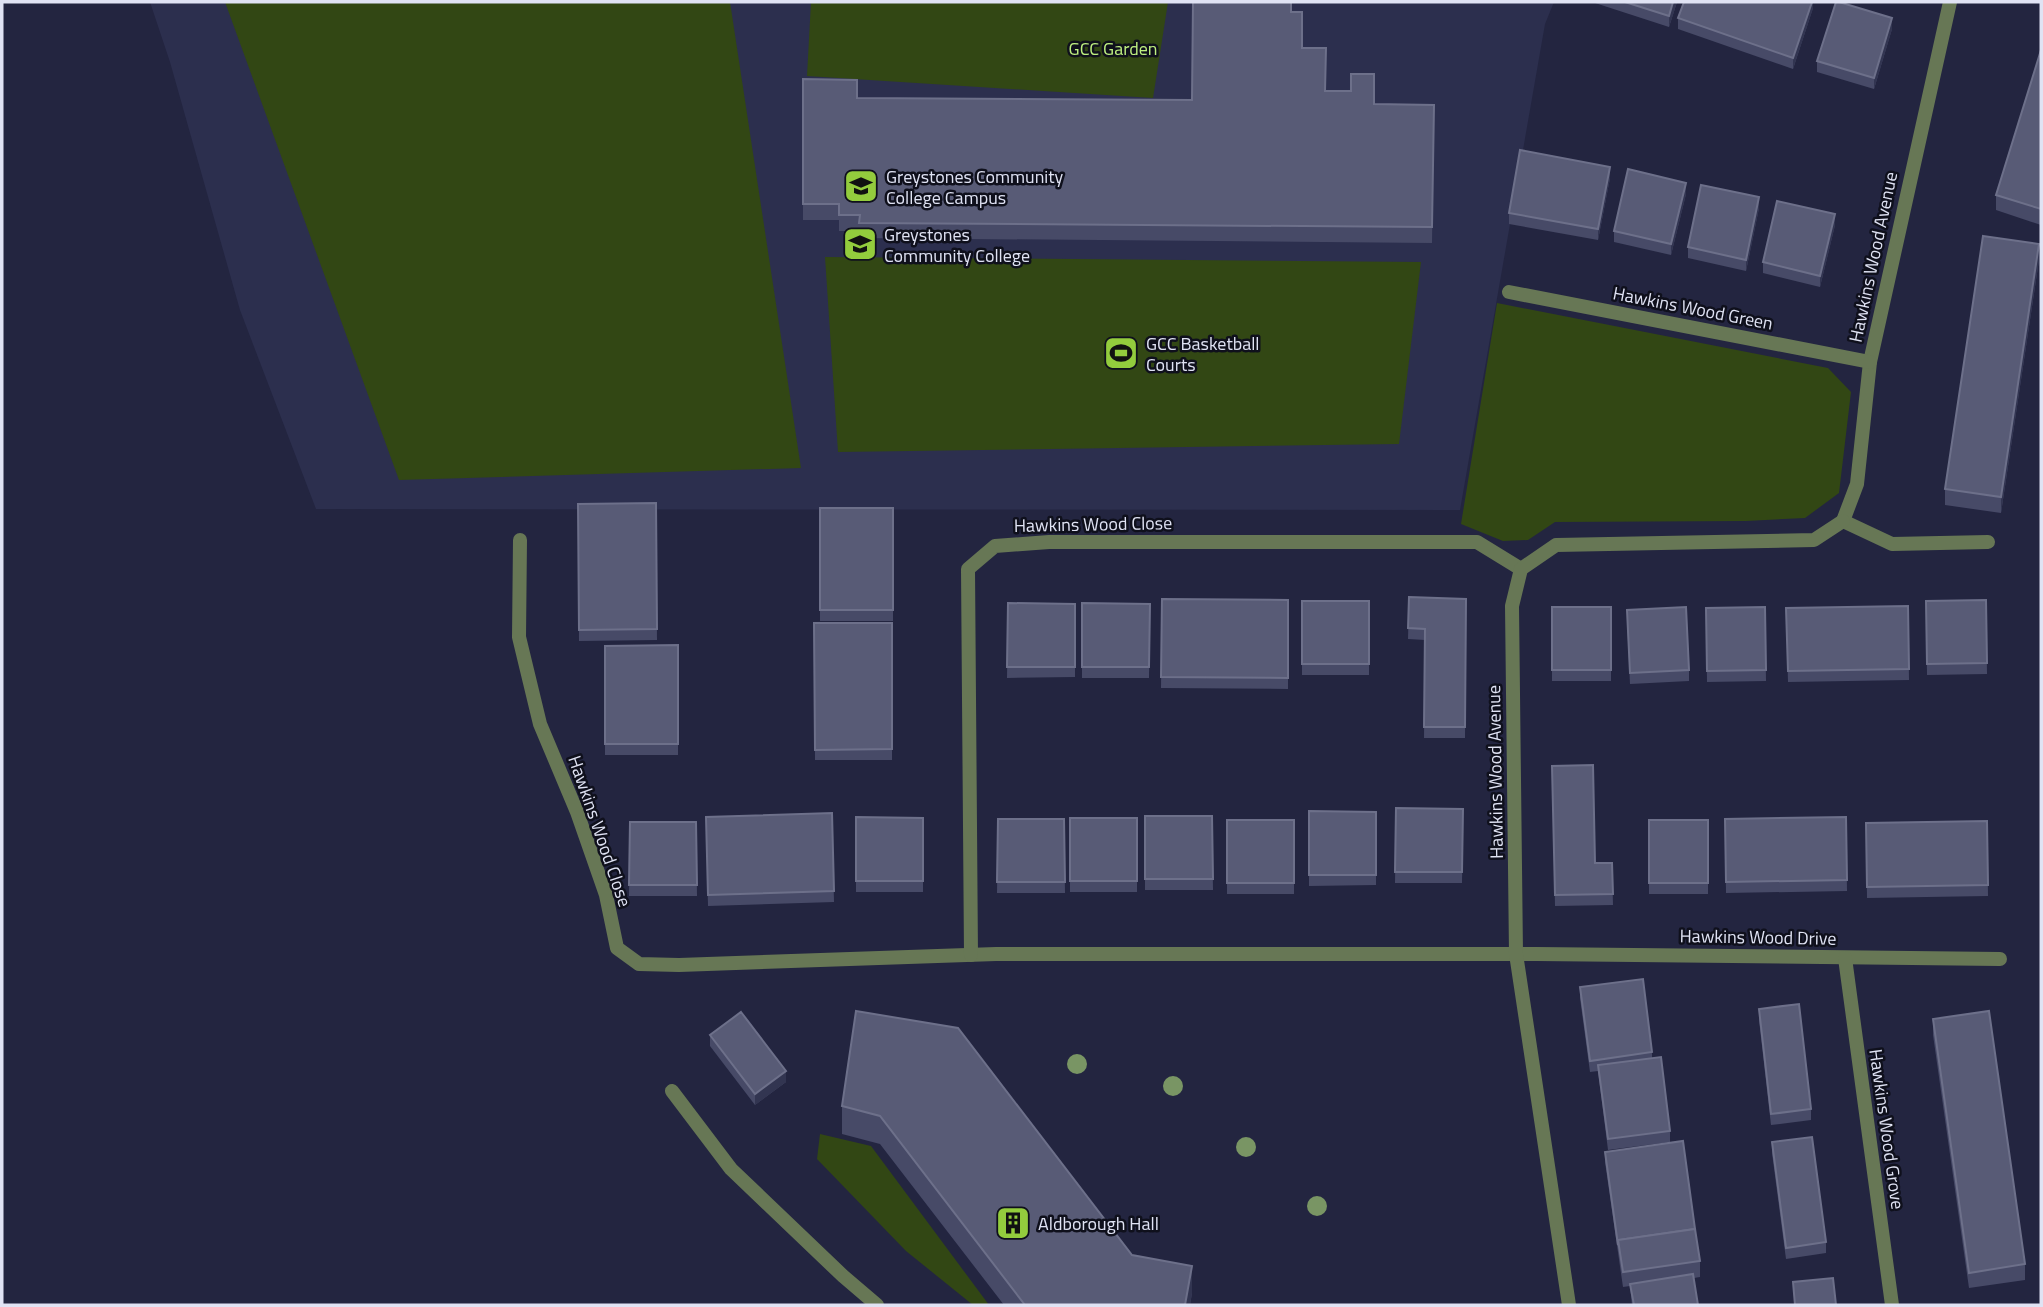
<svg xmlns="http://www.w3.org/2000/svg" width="2043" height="1307" font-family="'Titillium Web',sans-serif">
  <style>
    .built { fill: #2c2f4e }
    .green { fill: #324714 }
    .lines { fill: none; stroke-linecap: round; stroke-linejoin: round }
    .street { stroke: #677755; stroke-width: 14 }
    .tree { fill: #799564 }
    .wall { fill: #474a67 }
    .shaded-wall { fill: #323551 }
    .building { fill: #585b76; stroke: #6d708a; stroke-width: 2 }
    .labels { text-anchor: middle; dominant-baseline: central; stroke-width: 5; stroke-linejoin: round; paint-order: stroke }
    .park-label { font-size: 18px; fill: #bff181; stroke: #0f101c }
    .poi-label { font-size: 18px; fill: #e0e3f4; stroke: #0f101c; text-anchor: start }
    .street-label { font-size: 18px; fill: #e0e3f4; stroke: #0f101c }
  </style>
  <rect width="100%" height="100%" fill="#232540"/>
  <!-- built -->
  <polygon class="built" points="150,2 1554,2 1545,24 1460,510 316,509 240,310 170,62"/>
  <!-- green -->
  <g class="green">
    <polygon points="225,2 730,2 801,468 399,480"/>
    <polygon points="811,2 1168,2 1153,98 807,76"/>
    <polygon points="825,257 1421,262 1399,444 838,452"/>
    <polygon points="1497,303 1828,368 1851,392 1839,493 1805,518 1746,521 1555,522 1528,540 1503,541 1461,524"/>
    <polygon points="820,1134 871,1146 989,1305 973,1305 906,1251 817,1159"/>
  </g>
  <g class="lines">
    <!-- street -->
    <g class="street">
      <polyline points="1950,2 1870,362 1857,484 1843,521 1892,544 1988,542"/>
      <polyline points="1509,292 1870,362"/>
      <polyline points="520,540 519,637 540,724 577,812 606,895 617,948 639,964 679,965 996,954 1537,954 2000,959"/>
      <polyline points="971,955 968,569 995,546 1049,542 1477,542 1521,569"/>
      <polyline points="1845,958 1892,1305"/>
      <polyline points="672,1091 731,1169 843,1276 877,1305"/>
      <polyline points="1569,1305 1516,954 1512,606 1521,569 1556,545 1814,540 1843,521"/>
    </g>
  </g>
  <!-- trees -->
  <g class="tree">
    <circle cx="1077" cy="1064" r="10"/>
    <circle cx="1173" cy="1086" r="10"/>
    <circle cx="1246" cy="1147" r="10"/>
    <circle cx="1317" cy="1206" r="10"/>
  </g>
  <!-- wall -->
  <g class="wall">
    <polygon points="1592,2 1677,2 1669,27"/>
    <polygon points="1813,2 1813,8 1793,69 1678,29 1678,18"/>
    <polygon points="1291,12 1302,48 1326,91 1374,104 1434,105 1432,243 859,238 859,231 839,231 839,220 803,220 803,79 857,98 1192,100"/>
    <polygon points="1892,29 1874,89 1817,72 1817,61"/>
    <polygon points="2041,50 2041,225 1996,210 1996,195"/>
    <polygon points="1610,178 1598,240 1509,224 1509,213"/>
    <polygon points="1686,194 1671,255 1614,242 1614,231"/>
    <polygon points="1759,208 1746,271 1688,258 1688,247"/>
    <polygon points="1835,225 1820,287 1763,273 1763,262"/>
    <polygon points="2039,260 2001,513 1945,505 1945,489"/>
    <polygon points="656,503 657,640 579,641 578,504"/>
    <rect x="820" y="508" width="73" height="113"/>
    <polygon points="1409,597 1466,599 1465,738 1424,738 1425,640 1408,639"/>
    <polygon points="1162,599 1288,600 1288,689 1161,688"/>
    <polygon points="1986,600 1987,674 1927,675 1926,601"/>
    <rect x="1302" y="601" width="67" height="74"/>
    <polygon points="1008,603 1075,604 1075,677 1007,678"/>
    <polygon points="1082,603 1150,604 1149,678 1082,678"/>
    <polygon points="1908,606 1909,680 1788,682 1786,608"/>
    <rect x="1552" y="607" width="59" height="74"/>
    <polygon points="1765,607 1766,681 1707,682 1706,608"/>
    <polygon points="1627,621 1689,670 1689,681 1630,684"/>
    <polygon points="814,623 892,623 892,760 815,760"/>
    <polygon points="678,645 678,755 605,755 605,646"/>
    <polygon points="1552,766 1595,863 1612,863 1613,905 1555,906"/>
    <polygon points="1396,808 1463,809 1462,883 1395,883"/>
    <polygon points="1309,811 1376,812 1376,885 1309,886"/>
    <polygon points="832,813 834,902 708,906 706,817"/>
    <polygon points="1145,816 1212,816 1213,890 1145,890"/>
    <polygon points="856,817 923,818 923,892 856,892"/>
    <polygon points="1846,817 1847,891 1726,893 1725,819"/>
    <rect x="1070" y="818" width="67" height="74"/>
    <polygon points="998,819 1064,819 1065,893 997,893"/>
    <rect x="1227" y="820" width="67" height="74"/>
    <rect x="1649" y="820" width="59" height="74"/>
    <polygon points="1987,821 1988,896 1867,898 1866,823"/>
    <polygon points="630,822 696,822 697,896 629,896"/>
    <polygon points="1580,987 1652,1052 1652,1058 1670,1131 1670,1142 1608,1150 1598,1071 1590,1072 1580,998"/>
    <polygon points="1759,1009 1811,1109 1811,1120 1771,1125 1759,1020"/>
    <polygon points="856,1011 1132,1255 1192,1293 1190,1305 1004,1305 880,1144 842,1134 842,1106"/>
    <polygon points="1933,1019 2025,1264 2025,1280 1969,1288 1933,1035"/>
    <polygon points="710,1035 786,1082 755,1105 710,1046"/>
    <polygon points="1772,1142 1826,1242 1826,1253 1786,1259 1772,1153"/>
    <polygon points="1605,1152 1695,1229 1700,1261 1700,1277 1694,1278 1698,1305 1632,1305 1630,1286 1623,1287 1605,1162"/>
  </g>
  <!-- shaded-wall -->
  <g class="shaded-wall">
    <polygon points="1673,2 1677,2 1669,27 1669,16"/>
    <polygon points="1812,2 1813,2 1813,8 1793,69 1793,58"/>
    <polygon points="1892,18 1892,29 1874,89 1874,78"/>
    <polygon points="1610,167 1610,178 1598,240 1598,229"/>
    <polygon points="1686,183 1686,194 1671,255 1671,244"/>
    <polygon points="1759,197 1759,208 1746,271 1746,260"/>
    <polygon points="1835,214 1835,225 1820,287 1820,276"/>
    <polygon points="2039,244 2039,260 2001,513 2001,497"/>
    <polygon points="786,1071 786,1082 755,1105 755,1094"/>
    <polygon points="1192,1266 1192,1293 1190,1305 1185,1305"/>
  </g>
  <!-- building -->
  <g class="building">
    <polygon points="1193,2 1291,2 1291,12 1302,12 1302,48 1326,48 1325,91 1351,91 1351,74 1374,74 1374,104 1434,105 1432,227 859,223 860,215 839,215 839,204 803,204 803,79 857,80 857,98 1192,100"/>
    <polygon points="1625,2 1673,2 1669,16"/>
    <polygon points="1684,2 1812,2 1793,58 1678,18"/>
    <polygon points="1836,2 1839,2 1892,18 1874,78 1817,61"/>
    <polygon points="2041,50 2041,209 1996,195"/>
    <polygon points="1520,150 1610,167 1598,229 1509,213"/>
    <polygon points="1628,169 1686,183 1671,244 1614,231"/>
    <polygon points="1701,185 1759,197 1746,260 1688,247"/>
    <polygon points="1777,201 1835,214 1820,276 1763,262"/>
    <polygon points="1983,236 2039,244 2001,497 1945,489"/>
    <polygon points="656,503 657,629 579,630 578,504"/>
    <rect x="820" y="508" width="73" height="102"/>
    <polygon points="1409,597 1466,599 1465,727 1424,727 1425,629 1408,628"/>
    <polygon points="1162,599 1288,600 1288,678 1161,677"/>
    <polygon points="1986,600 1987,663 1927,664 1926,601"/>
    <rect x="1302" y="601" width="67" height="63"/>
    <polygon points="1008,603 1075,604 1075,667 1007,667"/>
    <polygon points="1082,603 1150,604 1149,667 1082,667"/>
    <polygon points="1908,606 1909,669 1788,671 1786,608"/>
    <rect x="1552" y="607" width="59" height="63"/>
    <polygon points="1686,607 1689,670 1630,673 1627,610"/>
    <polygon points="1765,607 1766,670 1707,671 1706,608"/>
    <polygon points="814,623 892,623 892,749 815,750"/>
    <polygon points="678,645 678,744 605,744 605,646"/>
    <polygon points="1593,765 1595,863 1612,863 1613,894 1555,895 1552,766"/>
    <polygon points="1396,808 1463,809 1462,872 1395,872"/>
    <polygon points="1309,811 1376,812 1376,875 1309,875"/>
    <polygon points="832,813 834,891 708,895 706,817"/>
    <polygon points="1145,816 1212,816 1213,879 1145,879"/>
    <polygon points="856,817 923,818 923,881 856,881"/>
    <polygon points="1846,817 1847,880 1726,882 1725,819"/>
    <rect x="1070" y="818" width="67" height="63"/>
    <polygon points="998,819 1064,819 1065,882 997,882"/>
    <rect x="1227" y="820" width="67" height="63"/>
    <rect x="1649" y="820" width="59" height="63"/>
    <polygon points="1987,821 1988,885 1867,887 1866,823"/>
    <polygon points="630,822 696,822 697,885 629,885"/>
    <polygon points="1643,979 1652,1052 1590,1061 1580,987"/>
    <polygon points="1799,1004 1811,1109 1771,1114 1759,1009"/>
    <polygon points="856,1011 958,1028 1132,1255 1192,1266 1185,1305 1025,1305 880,1116 842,1106"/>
    <polygon points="1989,1011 2025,1264 1969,1273 1933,1019"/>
    <polygon points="741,1012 786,1071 755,1094 710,1035"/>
    <polygon points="1661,1057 1670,1131 1608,1139 1598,1065"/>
    <polygon points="1812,1137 1826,1242 1786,1248 1772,1142"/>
    <polygon points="1683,1141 1695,1229 1618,1240 1618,1245 1605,1152"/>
    <polygon points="1695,1229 1700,1261 1623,1272 1618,1240"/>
    <polygon points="1693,1274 1698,1305 1634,1305 1630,1284"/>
    <polygon points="1833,1278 1836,1305 1795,1305 1793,1282"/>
  </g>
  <!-- icons -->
  <defs>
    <g id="school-square" transform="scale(1.75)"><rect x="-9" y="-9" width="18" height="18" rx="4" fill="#93cc3d" stroke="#0f101c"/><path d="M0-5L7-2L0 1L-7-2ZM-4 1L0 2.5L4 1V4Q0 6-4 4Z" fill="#111"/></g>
    <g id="stadium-square" transform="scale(1.75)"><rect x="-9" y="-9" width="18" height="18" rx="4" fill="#93cc3d" stroke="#0f101c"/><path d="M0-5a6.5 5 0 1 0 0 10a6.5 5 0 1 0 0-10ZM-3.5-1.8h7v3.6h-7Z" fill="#111"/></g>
    <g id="building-square" transform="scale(1.75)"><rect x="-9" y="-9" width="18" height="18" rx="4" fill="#93cc3d" stroke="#0f101c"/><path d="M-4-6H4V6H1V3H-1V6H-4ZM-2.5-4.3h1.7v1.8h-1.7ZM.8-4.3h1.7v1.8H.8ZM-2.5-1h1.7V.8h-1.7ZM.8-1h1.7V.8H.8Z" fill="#111"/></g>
  </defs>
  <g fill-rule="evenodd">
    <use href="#school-square" x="861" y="186"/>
    <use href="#school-square" x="860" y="244"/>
    <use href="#stadium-square" x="1121" y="353"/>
    <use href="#building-square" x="1013" y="1223"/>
  </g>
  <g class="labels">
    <!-- park labels -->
    <g class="park-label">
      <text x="1113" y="48">GCC Garden</text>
    </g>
    <!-- poi labels -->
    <g class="poi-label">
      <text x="886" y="176">Greystones Community<tspan x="886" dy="21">College Campus</tspan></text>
      <text x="884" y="234">Greystones<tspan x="884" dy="21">Community College</tspan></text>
      <text x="1146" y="343">GCC Basketball<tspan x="1146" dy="21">Courts</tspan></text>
      <text x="1038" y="1223">Aldborough Hall</text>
    </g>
    <!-- street labels -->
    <g class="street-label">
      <text transform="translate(1873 257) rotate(-78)">Hawkins Wood Avenue</text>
      <text transform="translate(1693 308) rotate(11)">Hawkins Wood Green</text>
      <text transform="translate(1093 524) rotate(-1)">Hawkins Wood Close</text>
      <text transform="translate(1495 772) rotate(-91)">Hawkins Wood Avenue</text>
      <text transform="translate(600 831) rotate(71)">Hawkins Wood Close</text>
      <text transform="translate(1758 937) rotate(1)">Hawkins Wood Drive</text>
      <text transform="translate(1887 1129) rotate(82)">Hawkins Wood Grove</text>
    </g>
  </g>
  <!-- border -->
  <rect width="2043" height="1307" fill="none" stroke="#e0e3f4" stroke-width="7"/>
</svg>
